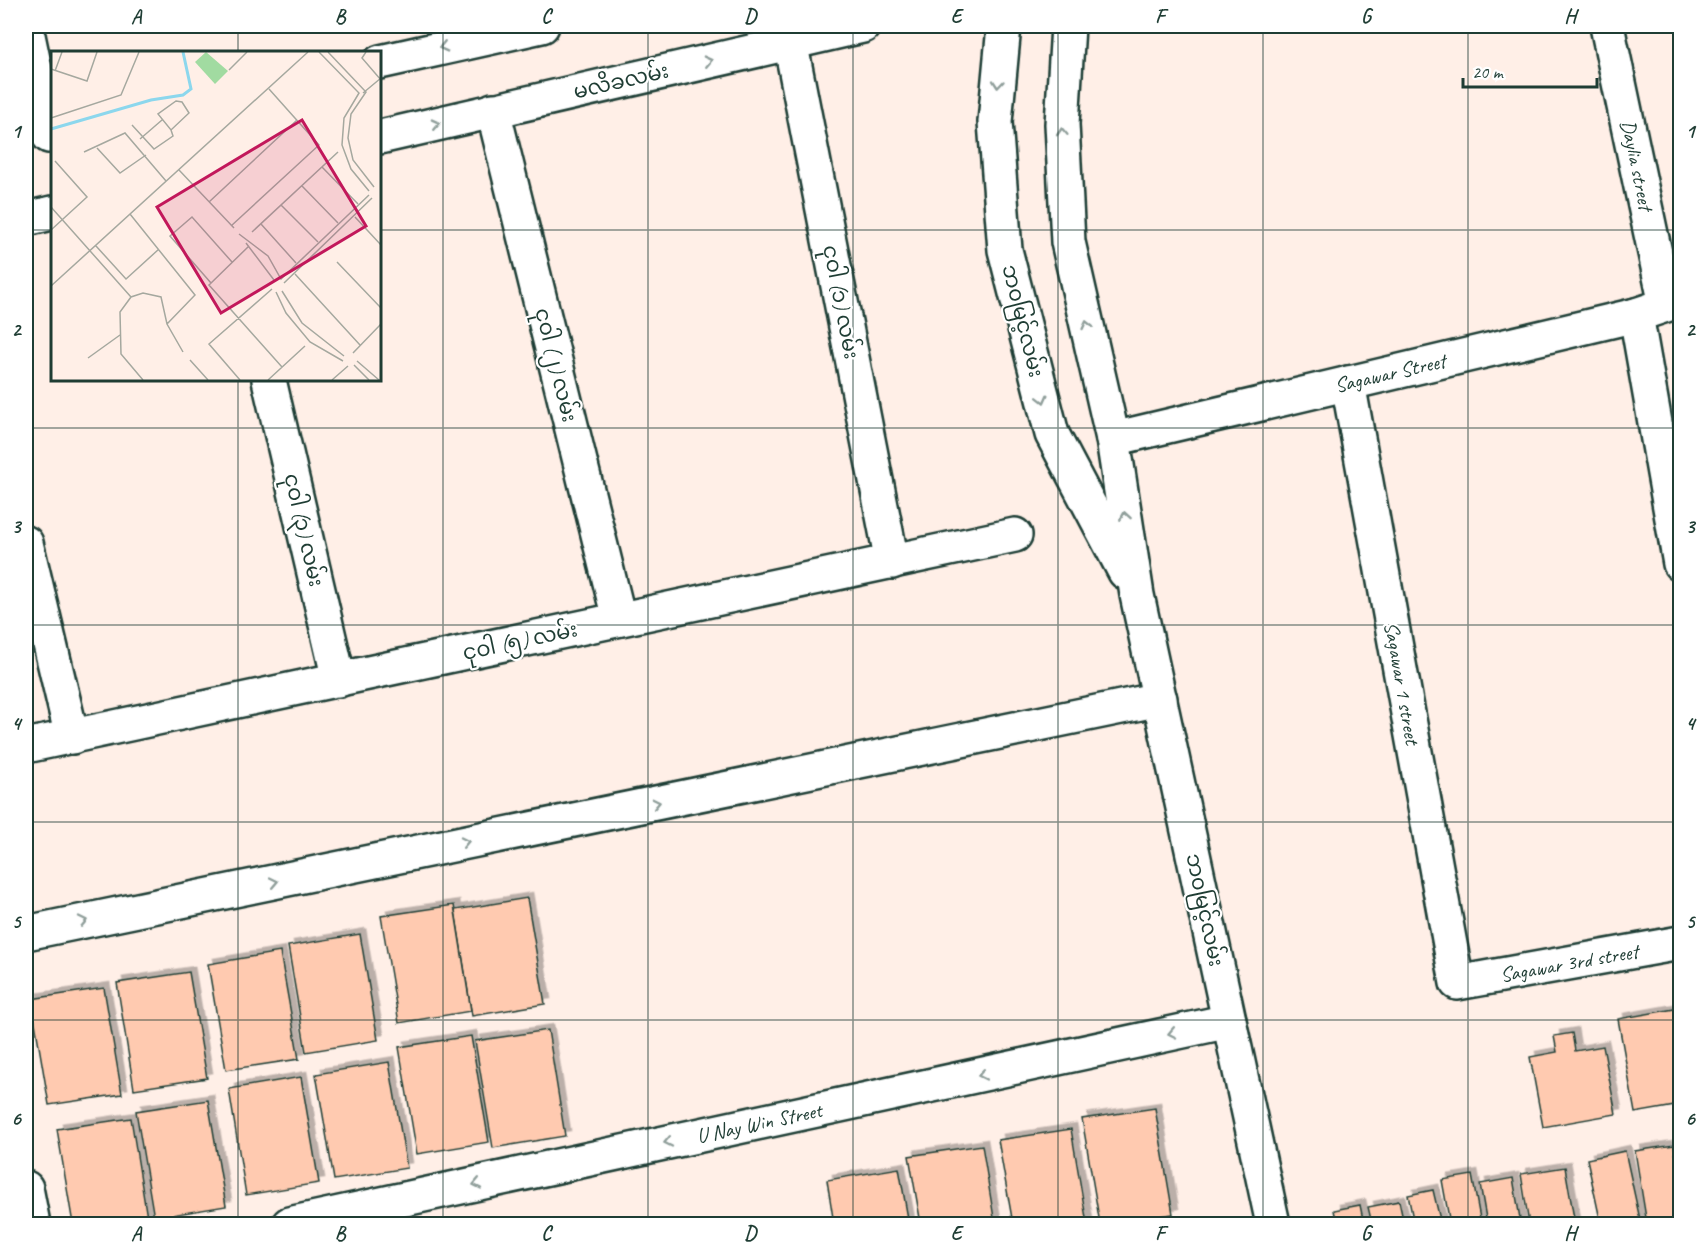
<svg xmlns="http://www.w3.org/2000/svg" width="1706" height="1250" font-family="Caveat,'Noto Sans Myanmar',sans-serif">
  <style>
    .building { fill: #ffcab0; stroke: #1f3d34; stroke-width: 1.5; filter: url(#shadow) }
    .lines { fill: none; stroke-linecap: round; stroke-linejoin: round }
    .minor-casing { stroke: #1f3d34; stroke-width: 38 }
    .minor { stroke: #fff; stroke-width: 33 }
    .oneway { stroke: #8f9e9a }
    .grid { fill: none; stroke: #1f3d34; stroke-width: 1.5; stroke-opacity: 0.55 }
    .labels { text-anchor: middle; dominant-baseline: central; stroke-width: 4.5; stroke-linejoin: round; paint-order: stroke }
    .street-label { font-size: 21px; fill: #1f3d34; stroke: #fff }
    .inset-river { fill: none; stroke: #8cd7ed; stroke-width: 3 }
    .inset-road { fill: none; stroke: #a5a89f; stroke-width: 1.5 }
    .view { fill: #c2185b; fill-opacity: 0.15; stroke: #c2185b; stroke-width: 3 }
    .inset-edge { fill: none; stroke: #1f3d34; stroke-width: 3 }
    .neatline { fill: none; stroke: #1f3d34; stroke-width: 2 }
    .grid-label { font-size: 20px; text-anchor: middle; font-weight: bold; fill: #1f3d34 }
  </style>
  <defs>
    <filter id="shadow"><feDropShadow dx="5.5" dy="-5.5" stdDeviation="0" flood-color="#0004"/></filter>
  </defs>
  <rect width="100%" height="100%" fill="#ffefe7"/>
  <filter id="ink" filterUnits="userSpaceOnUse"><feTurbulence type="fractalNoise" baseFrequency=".0167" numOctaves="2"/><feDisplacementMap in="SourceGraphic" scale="12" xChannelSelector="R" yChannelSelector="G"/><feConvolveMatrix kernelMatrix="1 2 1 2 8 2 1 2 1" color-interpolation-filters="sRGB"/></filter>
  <g filter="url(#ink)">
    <!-- building -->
    <g class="building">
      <polygon points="527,898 545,1004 472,1016 455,910"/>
      <polygon points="454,905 471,1011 399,1023 381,916"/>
      <polygon points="360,934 378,1040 306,1052 288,946"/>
      <polygon points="280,952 299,1059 226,1070 208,964"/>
      <polygon points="189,972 207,1078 134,1089 117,983"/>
      <polygon points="104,988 122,1094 49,1105 31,999"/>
      <polygon points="1680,1008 1680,1105 1635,1113 1618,1019"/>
      <polygon points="548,1030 565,1136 493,1148 475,1041"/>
      <polygon points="1572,1033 1575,1051 1603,1046 1616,1114 1543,1127 1530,1057 1557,1052 1554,1036"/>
      <polygon points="471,1036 489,1142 417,1154 399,1047"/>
      <polygon points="389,1062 407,1168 334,1180 316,1074"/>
      <polygon points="301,1077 319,1183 246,1195 229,1089"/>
      <polygon points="208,1100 226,1206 154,1218 136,1111"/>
      <polygon points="1155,1108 1173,1214 1100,1224 1082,1119"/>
      <polygon points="131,1118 148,1224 73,1224 57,1129"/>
      <polygon points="1071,1129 1087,1224 1013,1224 998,1140"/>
      <polygon points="982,1145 995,1224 921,1224 909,1156"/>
      <polygon points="1674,1145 1680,1181 1680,1224 1647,1224 1635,1151"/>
      <polygon points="1625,1151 1641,1224 1601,1224 1587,1159"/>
      <polygon points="1565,1167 1575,1224 1529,1224 1521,1174"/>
      <polygon points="899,1168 909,1224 834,1224 827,1180"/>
      <polygon points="1472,1175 1481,1224 1450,1224 1442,1180"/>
      <polygon points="1513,1178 1521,1224 1487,1224 1480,1184"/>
      <polygon points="1433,1190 1441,1224 1414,1224 1408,1195"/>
      <polygon points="1399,1201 1404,1224 1372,1224 1368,1207"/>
      <polygon points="1360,1205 1364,1224 1337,1224 1334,1210"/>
    </g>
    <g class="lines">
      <!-- minor casing -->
      <g class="minor-casing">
        <g id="minor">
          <polyline points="26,26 49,136"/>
          <polyline points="1004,26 995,122 1005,250 1052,434 1125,572"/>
          <polyline points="1068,26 1062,124 1068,242 1113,439 1137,595 1273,1224"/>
          <polyline points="790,41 892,562"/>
          <polyline points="380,62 542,26"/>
          <polyline points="493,110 619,619"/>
          <polyline points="380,137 863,26"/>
          <polyline points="26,219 52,213"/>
          <polyline points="1636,315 1680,564"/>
          <polyline points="269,380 339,680"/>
          <polyline points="1348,383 1457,983 1680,943"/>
          <polyline points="1113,439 1636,315 1666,305 1607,26"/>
          <polyline points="26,543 72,737"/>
          <polyline points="26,746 1015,535"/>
          <polyline points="26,933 1160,699"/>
          <polyline points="26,1188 33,1224"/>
          <polyline points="289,1224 1229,1021"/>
        </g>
      </g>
      <!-- minor -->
      <use href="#minor" class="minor"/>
    </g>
    <!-- one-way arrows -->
    <defs><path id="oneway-chevron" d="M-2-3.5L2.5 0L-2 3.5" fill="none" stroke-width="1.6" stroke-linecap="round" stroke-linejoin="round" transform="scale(1.5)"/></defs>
    <g class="oneway">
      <use href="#oneway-chevron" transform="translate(443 47) rotate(167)"/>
      <use href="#oneway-chevron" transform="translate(708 61) rotate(-13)"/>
      <use href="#oneway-chevron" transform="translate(998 84) rotate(95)"/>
      <use href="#oneway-chevron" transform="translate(436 124) rotate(-13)"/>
      <use href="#oneway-chevron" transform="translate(1062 132) rotate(-93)"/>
      <use href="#oneway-chevron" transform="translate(1087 325) rotate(-103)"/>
      <use href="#oneway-chevron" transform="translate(1043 399) rotate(76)"/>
      <use href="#oneway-chevron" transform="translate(1125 516) rotate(-99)"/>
      <use href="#oneway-chevron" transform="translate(656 803) rotate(-12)"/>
      <use href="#oneway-chevron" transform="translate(465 842) rotate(-12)"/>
      <use href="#oneway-chevron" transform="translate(274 882) rotate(-12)"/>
      <use href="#oneway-chevron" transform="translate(83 921) rotate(-12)"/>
      <use href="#oneway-chevron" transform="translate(1172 1033) rotate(168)"/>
      <use href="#oneway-chevron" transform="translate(982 1075) rotate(168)"/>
      <use href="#oneway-chevron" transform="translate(668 1142) rotate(168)"/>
      <use href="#oneway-chevron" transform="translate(477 1184) rotate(168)"/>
    </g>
  </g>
  <!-- grid -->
  <path class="grid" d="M238,26V52M443,26V1224M648,26V1224M853,26V1224M1058,26V1224M1263,26V1224M1468,26V1224M26,230H52M380,230H1680M238,380V1224M26,428H1680M26,625H1680M26,822H1680M26,1020H1680"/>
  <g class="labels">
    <!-- street labels -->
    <g class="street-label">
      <text transform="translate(621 81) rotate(-13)">မလိခလမ်း</text>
      <text transform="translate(1637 165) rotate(78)">Daylia street</text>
      <text transform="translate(841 302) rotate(79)">ငုဝါ (၁) လမ်း</text>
      <text transform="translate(1023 321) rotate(76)">ဘ၀မြင့်လမ်း</text>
      <text transform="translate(556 365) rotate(76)">ငုဝါ (၂) လမ်း</text>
      <text transform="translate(1390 373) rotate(-13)">Sagawar Street</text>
      <text transform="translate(304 530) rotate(77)">ငုဝါ (၃) လမ်း</text>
      <text transform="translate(520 641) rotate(-12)">ငုဝါ (၅) လမ်း</text>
      <text transform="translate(1402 683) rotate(80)">Sagawar 1 street</text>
      <text transform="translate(1205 910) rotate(78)">ဘ၀မြင့်လမ်း</text>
      <text transform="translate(1569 963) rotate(-10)">Sagawar 3rd street</text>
      <text transform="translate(759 1123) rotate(-12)">U Nay Win Street</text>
    </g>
  </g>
  <!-- overview -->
  <g transform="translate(51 51)">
    <rect width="330" height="330" fill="#ffefe7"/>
    <path d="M155,1L177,20L164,33L144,11Z" fill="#a1dba1"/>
    <path class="inset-river" d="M0,78L100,49L132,44L140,38L132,1"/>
    <path class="inset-road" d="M268,1L308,42L293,67L291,94L300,118L318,140M277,1L315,41L300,63L297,87L302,109L323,136M315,1L311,7L330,29M0,18L36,30L46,1M178,19L196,1M4,20L11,1M312,42L330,27M125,50L131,51L138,62L120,79L107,63ZM0,67L70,44L88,1M81,74L103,98L122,85L120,79M89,88L111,69M46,97L69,122L95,104M33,101L74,82L115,130M271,116L307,153M128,119L183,177M251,135L287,172M158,151L246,69M230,154L267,191M0,156L80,246M79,163L144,244L116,273M304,166L330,194M210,173L245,212M180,175L268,94L218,38M0,179L36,146L4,110M201,181L287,101M188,183L217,205L230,228L318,144M195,192L223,229M45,195L75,228L108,198M198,195L158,234L231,316M286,211L330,257M244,223L309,294M160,232L119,185L141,166L181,211M233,232L321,147M0,235L257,1M231,240L251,272L293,305M225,241L235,262L259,291L292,310M302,302L330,273M37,307L69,284M139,309L157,329M306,310L328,329M303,314L318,329M92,329L70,303L69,261L80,246L92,242L110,246L116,273L132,301M189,329L158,293L221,238M217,329L254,295M281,329L297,315"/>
    <path class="view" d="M251,69L315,175L170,262L106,156Z"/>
    <rect width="330" height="330" class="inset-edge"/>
  </g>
  <!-- margin -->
  <rect width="1706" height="1250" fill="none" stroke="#fff" stroke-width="66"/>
  <!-- scale -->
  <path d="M1463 78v9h134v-9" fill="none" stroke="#1f3d34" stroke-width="3"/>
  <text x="1472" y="78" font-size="18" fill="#1f3d34" stroke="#ffffff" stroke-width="4.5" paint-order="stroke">20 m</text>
  <rect x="33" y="33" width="1640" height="1184" class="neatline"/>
  <g class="grid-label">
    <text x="136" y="23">A</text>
    <text x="340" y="23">B</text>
    <text x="546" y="23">C</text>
    <text x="750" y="23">D</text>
    <text x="956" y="23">E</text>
    <text x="1160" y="23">F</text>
    <text x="1366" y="23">G</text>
    <text x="1570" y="23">H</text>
    <text x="16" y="138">1</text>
    <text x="1690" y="138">1</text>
    <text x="16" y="336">2</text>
    <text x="1690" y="336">2</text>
    <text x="16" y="533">3</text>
    <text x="1690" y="533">3</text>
    <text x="16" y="730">4</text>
    <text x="1690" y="730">4</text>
    <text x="16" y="928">5</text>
    <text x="1690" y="928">5</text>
    <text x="16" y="1125">6</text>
    <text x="1690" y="1125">6</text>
    <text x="136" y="1240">A</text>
    <text x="340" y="1240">B</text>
    <text x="546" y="1240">C</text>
    <text x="750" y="1240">D</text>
    <text x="956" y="1240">E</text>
    <text x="1160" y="1240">F</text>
    <text x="1366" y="1240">G</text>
    <text x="1570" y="1240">H</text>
  </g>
</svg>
